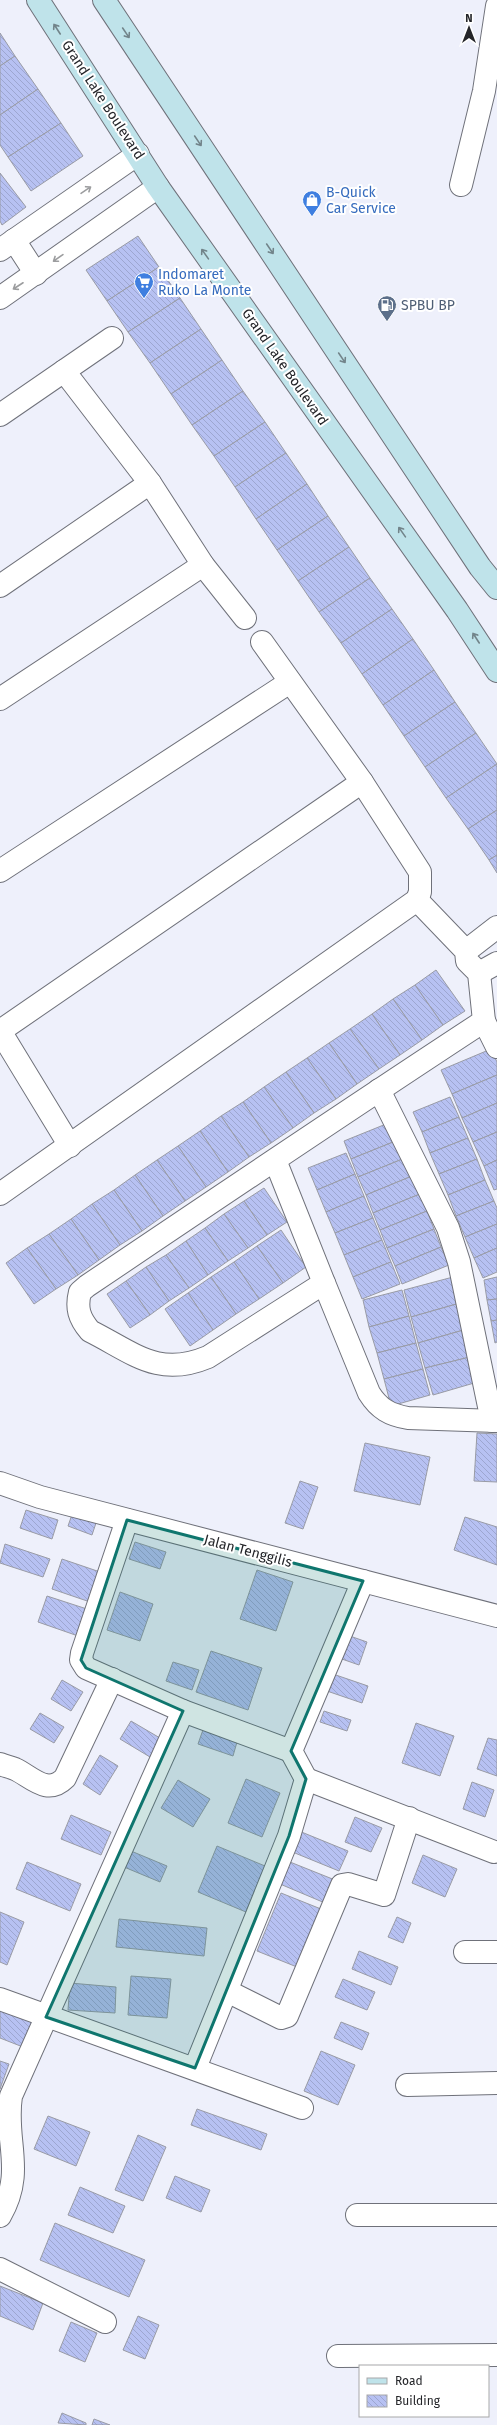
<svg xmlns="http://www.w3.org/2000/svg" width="497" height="2425" font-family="'Fira Sans',sans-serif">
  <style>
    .building { fill: url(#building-back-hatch); stroke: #999ba5 }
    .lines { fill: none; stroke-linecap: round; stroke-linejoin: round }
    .street-casing { stroke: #6f717a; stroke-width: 24 }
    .secondary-casing { stroke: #6f717a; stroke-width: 24 }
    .street { stroke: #fff; stroke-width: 22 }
    .secondary { stroke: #bfe3ea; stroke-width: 22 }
    .oneway { stroke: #72848a }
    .oneway2 { stroke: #9c9d9f }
    .marked { fill: #0f766e; fill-opacity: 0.2; stroke: #0f766e; stroke-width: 3; stroke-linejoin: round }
    .labels { text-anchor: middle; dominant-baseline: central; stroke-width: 4; stroke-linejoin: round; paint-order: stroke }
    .street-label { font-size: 14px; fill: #242529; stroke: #fff }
    .shop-label { font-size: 14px; fill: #366cbe; stroke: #fff; text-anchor: start }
    .service-label { font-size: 14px; fill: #4e5e75; stroke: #fff; text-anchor: start }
  </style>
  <defs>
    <pattern id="building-back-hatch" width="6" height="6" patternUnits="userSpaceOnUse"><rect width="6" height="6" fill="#b7c1f2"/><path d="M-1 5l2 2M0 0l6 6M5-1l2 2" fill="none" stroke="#9da6d0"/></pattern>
  </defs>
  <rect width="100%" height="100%" fill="#eef0fb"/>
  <!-- building -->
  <g class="building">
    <polygon points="0,33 15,56 0,66"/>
    <polygon points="15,56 38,89 0,115 0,66"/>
    <polygon points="38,89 61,123 8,157 0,145 0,115"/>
    <polygon points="61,123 83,156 31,191 8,157"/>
    <polygon points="0,173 26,207 2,225 0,221"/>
    <polygon points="138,236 159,267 107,301 86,270"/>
    <polygon points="159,267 180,298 128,332 107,301"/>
    <polygon points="180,298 201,329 150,363 128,332"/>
    <polygon points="201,329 222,360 171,394 150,363"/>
    <polygon points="222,360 243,391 192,425 171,394"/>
    <polygon points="243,391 265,422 214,456 192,425"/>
    <polygon points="265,422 286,453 235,487 214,456"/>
    <polygon points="286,453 307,484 256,519 235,487"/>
    <polygon points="307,484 328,516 277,550 256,519"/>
    <polygon points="328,516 349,547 298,581 277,550"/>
    <polygon points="349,547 370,578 319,612 298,581"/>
    <polygon points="370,578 392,609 341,643 319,612"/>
    <polygon points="392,609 413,639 362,674 341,643"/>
    <polygon points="413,639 434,670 383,705 362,674"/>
    <polygon points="434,670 455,702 404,736 383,705"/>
    <polygon points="455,702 476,733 425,767 404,736"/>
    <polygon points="476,733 497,764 446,798 425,767"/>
    <polygon points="497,764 497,810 468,829 446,798"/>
    <polygon points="497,810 497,855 489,860 468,829"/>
    <polygon points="497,855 497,873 489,860"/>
    <polygon points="436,970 465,1011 443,1025 415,985"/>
    <polygon points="415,985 443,1025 422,1040 393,999"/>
    <polygon points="393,999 422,1040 400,1055 372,1014"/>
    <polygon points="372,1014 400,1055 379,1069 350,1029"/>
    <polygon points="350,1029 379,1069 357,1084 329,1043"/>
    <polygon points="329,1043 357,1084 336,1099 307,1058"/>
    <polygon points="491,1049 497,1062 497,1075 452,1094 441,1070"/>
    <polygon points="307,1058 336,1099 314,1113 286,1072"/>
    <polygon points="286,1072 314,1113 293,1128 264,1087"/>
    <polygon points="497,1075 497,1103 462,1118 452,1094"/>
    <polygon points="264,1087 293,1128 271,1143 243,1102"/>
    <polygon points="450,1097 459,1117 422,1132 413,1112"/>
    <polygon points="243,1102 271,1143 249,1157 221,1116"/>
    <polygon points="497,1103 497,1132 473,1142 462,1118"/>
    <polygon points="221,1116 249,1157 228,1172 200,1131"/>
    <polygon points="459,1117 468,1138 430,1153 422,1132"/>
    <polygon points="391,1122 398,1140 351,1159 344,1141"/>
    <polygon points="200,1131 228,1172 206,1187 178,1146"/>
    <polygon points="497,1132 497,1160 484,1166 473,1142"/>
    <polygon points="468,1138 477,1159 439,1174 430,1153"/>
    <polygon points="398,1140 405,1158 358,1177 351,1159"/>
    <polygon points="178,1146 206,1187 185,1201 157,1160"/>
    <polygon points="346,1153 355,1174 317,1190 308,1168"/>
    <polygon points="405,1158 412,1176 366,1195 358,1177"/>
    <polygon points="477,1159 485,1180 448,1195 439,1174"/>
    <polygon points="157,1160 185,1201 163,1216 135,1175"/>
    <polygon points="497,1160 497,1189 494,1190 484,1166"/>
    <polygon points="355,1174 364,1196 326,1212 317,1190"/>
    <polygon points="135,1175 163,1216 142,1231 114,1190"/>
    <polygon points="412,1176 420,1194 373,1213 366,1195"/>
    <polygon points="485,1180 494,1201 456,1216 448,1195"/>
    <polygon points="264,1188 287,1222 267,1235 244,1201"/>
    <polygon points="114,1190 142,1231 120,1245 92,1204"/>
    <polygon points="420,1194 427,1211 380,1230 373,1213"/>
    <polygon points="364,1196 373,1218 335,1233 326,1212"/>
    <polygon points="244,1201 267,1235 248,1248 224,1214"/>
    <polygon points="494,1201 497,1208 497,1224 465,1237 456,1216"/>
    <polygon points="92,1204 120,1245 99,1260 71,1219"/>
    <polygon points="427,1211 434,1229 387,1248 380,1230"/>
    <polygon points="224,1214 248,1248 228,1261 205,1228"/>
    <polygon points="373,1218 382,1240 344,1255 335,1233"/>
    <polygon points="71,1219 99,1260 78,1275 49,1234"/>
    <polygon points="497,1224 497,1248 474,1258 465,1237"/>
    <polygon points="205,1228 228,1261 208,1275 186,1241"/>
    <polygon points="434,1229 441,1247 395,1266 387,1248"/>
    <polygon points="281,1230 306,1267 283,1283 257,1246"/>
    <polygon points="49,1234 78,1275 56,1289 27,1248"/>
    <polygon points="382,1240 391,1262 353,1277 344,1255"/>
    <polygon points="186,1241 208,1275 189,1288 166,1255"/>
    <polygon points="257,1246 283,1283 259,1299 234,1262"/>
    <polygon points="441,1247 449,1265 402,1284 395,1266"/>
    <polygon points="27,1248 56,1289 34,1304 6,1263"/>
    <polygon points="497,1248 497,1272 483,1278 474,1258"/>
    <polygon points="166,1255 189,1288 169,1301 146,1267"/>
    <polygon points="234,1262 259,1299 236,1314 211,1277"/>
    <polygon points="391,1262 400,1284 362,1299 353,1277"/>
    <polygon points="146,1267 169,1301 150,1315 126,1281"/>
    <polygon points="211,1277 236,1314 213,1330 188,1293"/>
    <polygon points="453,1277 460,1303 411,1317 404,1290"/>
    <polygon points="497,1277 497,1299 487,1300 484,1280"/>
    <polygon points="126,1281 150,1315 130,1328 107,1294"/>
    <polygon points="402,1290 409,1316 369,1327 363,1300"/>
    <polygon points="188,1293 213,1330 190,1346 165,1309"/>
    <polygon points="497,1299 497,1320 491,1321 487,1300"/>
    <polygon points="460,1303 467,1329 418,1343 411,1317"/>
    <polygon points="409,1316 416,1343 377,1353 369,1327"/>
    <polygon points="497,1320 497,1342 495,1343 491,1321"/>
    <polygon points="467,1329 474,1356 425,1368 418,1343"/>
    <polygon points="416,1343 423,1369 384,1379 377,1353"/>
    <polygon points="474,1356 481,1381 433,1395 425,1368"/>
    <polygon points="423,1369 430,1395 391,1406 384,1379"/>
    <polygon points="477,1433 497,1434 497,1482 474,1481"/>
    <polygon points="365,1443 430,1457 420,1505 354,1491"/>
    <polygon points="300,1481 318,1487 303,1529 285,1523"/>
    <polygon points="75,1506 99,1514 92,1535 68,1526"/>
    <polygon points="26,1510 58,1520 52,1539 20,1528"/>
    <polygon points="465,1517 497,1527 497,1565 454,1550"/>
    <polygon points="135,1542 166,1552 160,1569 129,1559"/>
    <polygon points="5,1544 50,1559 43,1577 0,1563"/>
    <polygon points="62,1559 106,1574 96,1604 52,1589"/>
    <polygon points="257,1570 293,1582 276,1631 240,1619"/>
    <polygon points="120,1592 153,1604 140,1641 107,1630"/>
    <polygon points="47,1596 90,1610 81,1637 38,1622"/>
    <polygon points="347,1635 367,1642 359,1665 339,1658"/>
    <polygon points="211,1651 262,1668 248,1710 196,1692"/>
    <polygon points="173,1662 199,1670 192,1690 166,1681"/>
    <polygon points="330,1673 368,1686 362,1703 324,1690"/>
    <polygon points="62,1680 83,1692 71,1711 51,1699"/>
    <polygon points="324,1711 351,1720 347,1731 320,1722"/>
    <polygon points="40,1713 64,1727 54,1743 30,1729"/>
    <polygon points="131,1721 160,1738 150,1757 120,1739"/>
    <polygon points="416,1723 454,1736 440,1776 402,1763"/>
    <polygon points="205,1724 239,1735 233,1756 198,1744"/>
    <polygon points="488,1738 497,1740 497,1776 477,1769"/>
    <polygon points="100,1755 118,1766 100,1795 83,1784"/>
    <polygon points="246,1779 280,1793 262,1837 228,1823"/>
    <polygon points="178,1780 210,1799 193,1827 161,1808"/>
    <polygon points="472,1782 494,1790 485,1817 463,1809"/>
    <polygon points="71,1815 111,1832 101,1855 61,1839"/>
    <polygon points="355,1817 382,1828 371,1852 345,1842"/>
    <polygon points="299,1831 348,1851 339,1871 290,1851"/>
    <polygon points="217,1846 265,1866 246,1912 198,1892"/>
    <polygon points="131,1851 167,1866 160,1882 124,1867"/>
    <polygon points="423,1855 457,1869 445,1897 412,1883"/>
    <polygon points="27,1862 81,1884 70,1911 16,1889"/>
    <polygon points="290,1862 335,1880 325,1903 280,1884"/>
    <polygon points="281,1893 321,1909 297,1967 257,1951"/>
    <polygon points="0,1912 24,1922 7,1965 0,1962"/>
    <polygon points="397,1917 411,1923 403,1943 388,1937"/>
    <polygon points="119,1919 207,1928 204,1956 116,1947"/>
    <polygon points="359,1951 398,1967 391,1985 352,1969"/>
    <polygon points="131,1976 171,1979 167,2018 128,2015"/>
    <polygon points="343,1979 375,1992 367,2010 335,1997"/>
    <polygon points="70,1983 116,1987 115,2013 68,2010"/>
    <polygon points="0,2003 35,2018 23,2047 0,2038"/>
    <polygon points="341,2022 369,2033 362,2050 334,2038"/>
    <polygon points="321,2051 355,2065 338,2105 304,2091"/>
    <polygon points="0,2061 9,2064 0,2089"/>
    <polygon points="197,2109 267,2134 261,2150 191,2125"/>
    <polygon points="48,2116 90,2132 76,2166 34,2149"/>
    <polygon points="138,2135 166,2147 143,2201 115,2190"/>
    <polygon points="175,2176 210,2190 201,2212 166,2198"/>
    <polygon points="80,2187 125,2206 113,2233 68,2215"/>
    <polygon points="55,2223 145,2260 129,2297 40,2260"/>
    <polygon points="0,2286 43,2303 33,2330 0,2316"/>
    <polygon points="138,2316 159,2325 145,2359 123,2350"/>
    <polygon points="71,2322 97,2333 85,2362 59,2351"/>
    <polygon points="62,2413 86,2423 86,2425 58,2423"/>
    <polygon points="94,2419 110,2425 92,2425"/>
  </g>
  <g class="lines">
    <!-- street casing -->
    <g class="street-casing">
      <g id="street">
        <polyline points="461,185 484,91 497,6"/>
        <polyline points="14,240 36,274"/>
        <polyline points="0,250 138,154"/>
        <polyline points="0,298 158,187"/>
        <polyline points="64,371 150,483 203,565 245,618"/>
        <polyline points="0,415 112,338"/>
        <polyline points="0,586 150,483"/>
        <polyline points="0,699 203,565"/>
        <polyline points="0,871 290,682"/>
        <polyline points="466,951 497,927"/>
        <polyline points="479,973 497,963"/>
        <polyline points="484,1021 497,1047"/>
        <polyline points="0,1031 362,782"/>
        <polyline points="0,1031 70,1146"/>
        <polyline points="379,1090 448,1228 459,1262 492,1421"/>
        <path d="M275,1160L324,1283L208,1357C158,1378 134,1353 90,1331C79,1318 76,1308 80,1292L87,1286C219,1197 351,1108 484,1021L479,973L467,961L466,951L417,900"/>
        <polyline points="0,1194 417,900 420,892 420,872 362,782 262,642"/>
        <path d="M324,1283L369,1393C379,1409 390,1415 408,1418L497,1421"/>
        <polyline points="0,1483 40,1497 497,1616"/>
        <polyline points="127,1520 82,1653 81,1660 86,1668 183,1711 291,1751"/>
        <path d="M0,1764C5,1766 10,1767 15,1769C32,1777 47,1796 65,1778L112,1679"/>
        <polyline points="306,1779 494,1852"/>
        <polyline points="465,1952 497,1952"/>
        <polyline points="227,1991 281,2018 287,2016 342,1885 348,1884 384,1895 409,1818"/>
        <polyline points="0,1999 302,2108"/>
        <polyline points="195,2068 289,1836 306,1779 291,1751 363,1581"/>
        <polyline points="407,2085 497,2083"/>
        <polyline points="357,2215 497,2215"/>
        <path d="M0,2216C26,2171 4,2141 11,2096L183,1711"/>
        <polyline points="0,2269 105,2322"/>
        <polyline points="338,2356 497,2355"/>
      </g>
    </g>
    <!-- secondary casing -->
    <g class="secondary-casing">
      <g id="secondary">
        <polyline points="38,0 158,187 457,610 497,671"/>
        <polyline points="104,0 480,567 497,588"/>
      </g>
    </g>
    <!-- street -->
    <use href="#street" class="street"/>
    <!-- secondary -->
    <use href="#secondary" class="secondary"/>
  </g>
  <!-- one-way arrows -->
  <defs><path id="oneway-shaft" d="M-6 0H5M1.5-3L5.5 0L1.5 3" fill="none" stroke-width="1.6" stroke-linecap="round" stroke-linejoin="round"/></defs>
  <g class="oneway">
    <use href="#oneway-shaft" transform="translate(57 29) rotate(-123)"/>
    <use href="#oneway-shaft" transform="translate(126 33) rotate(56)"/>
    <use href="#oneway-shaft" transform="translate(198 141) rotate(56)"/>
    <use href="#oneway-shaft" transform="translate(270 249) rotate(56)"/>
    <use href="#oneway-shaft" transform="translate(205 254) rotate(-125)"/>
    <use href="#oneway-shaft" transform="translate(342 358) rotate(56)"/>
    <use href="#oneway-shaft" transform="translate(402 532) rotate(-125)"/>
    <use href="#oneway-shaft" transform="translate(476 638) rotate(-123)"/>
  </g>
  <g class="oneway2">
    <use href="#oneway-shaft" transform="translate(86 190) rotate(-34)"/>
    <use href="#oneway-shaft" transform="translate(58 258) rotate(145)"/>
    <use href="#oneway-shaft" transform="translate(18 286) rotate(147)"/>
  </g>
  <!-- marked area -->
  <path class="marked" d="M127,1520L363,1581L291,1751L306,1779L289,1836L195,2068L46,2017L183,1711L86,1668L81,1660Z"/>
  <!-- icons -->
  <defs>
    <g id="shop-pin" transform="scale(1)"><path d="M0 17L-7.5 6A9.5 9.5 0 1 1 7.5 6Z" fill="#3f7fe0" stroke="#fff"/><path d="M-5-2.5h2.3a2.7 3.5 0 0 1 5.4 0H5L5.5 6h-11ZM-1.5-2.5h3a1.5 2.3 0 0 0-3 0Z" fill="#fff"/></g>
    <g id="supermarket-pin" transform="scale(1)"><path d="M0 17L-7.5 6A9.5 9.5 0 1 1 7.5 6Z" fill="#3f7fe0" stroke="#fff"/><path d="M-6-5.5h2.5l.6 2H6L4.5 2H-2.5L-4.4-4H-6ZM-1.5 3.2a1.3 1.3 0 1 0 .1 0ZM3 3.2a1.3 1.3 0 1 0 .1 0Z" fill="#fff"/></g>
    <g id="fuel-pin" transform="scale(1)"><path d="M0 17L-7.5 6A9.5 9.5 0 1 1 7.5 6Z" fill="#5c6f8a" stroke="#fff"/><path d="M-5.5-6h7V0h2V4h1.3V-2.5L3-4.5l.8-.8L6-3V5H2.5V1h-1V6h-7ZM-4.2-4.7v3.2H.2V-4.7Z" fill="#fff"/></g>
  </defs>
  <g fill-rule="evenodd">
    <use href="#shop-pin" x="312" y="200"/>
    <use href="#supermarket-pin" x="144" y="282"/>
    <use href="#fuel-pin" x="387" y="305"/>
  </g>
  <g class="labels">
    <!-- street labels -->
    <g class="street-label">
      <text transform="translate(103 100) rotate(57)">Grand Lake Boulevard</text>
      <text transform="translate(285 367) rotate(55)">Grand Lake Boulevard</text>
      <text transform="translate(248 1551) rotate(15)">Jalan Tenggilis</text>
    </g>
    <!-- shop labels -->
    <g class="shop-label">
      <text x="326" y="192">B-Quick<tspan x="326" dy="16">Car Service</tspan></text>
      <text x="158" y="274">Indomaret<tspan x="158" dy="16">Ruko La Monte</tspan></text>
    </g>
    <!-- service labels -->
    <g class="service-label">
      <text x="401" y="305">SPBU BP</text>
    </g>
  </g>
  <!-- legend -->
  <rect x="359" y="2365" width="130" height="52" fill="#ffffff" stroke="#a7a8a9"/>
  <rect x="367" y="2378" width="20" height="6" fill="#bfe3ea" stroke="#a7a8a9"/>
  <text x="395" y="2385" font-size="12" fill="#242529">Road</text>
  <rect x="367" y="2395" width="20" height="12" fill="url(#building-back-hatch)" stroke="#a7a8a9"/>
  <text x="395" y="2405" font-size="12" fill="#242529">Building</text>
  <!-- north arrow -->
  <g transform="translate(469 28)" stroke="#ffffff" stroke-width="3" paint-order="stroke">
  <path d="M0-3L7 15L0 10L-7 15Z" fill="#242529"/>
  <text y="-6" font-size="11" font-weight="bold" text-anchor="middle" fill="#242529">N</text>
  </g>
</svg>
